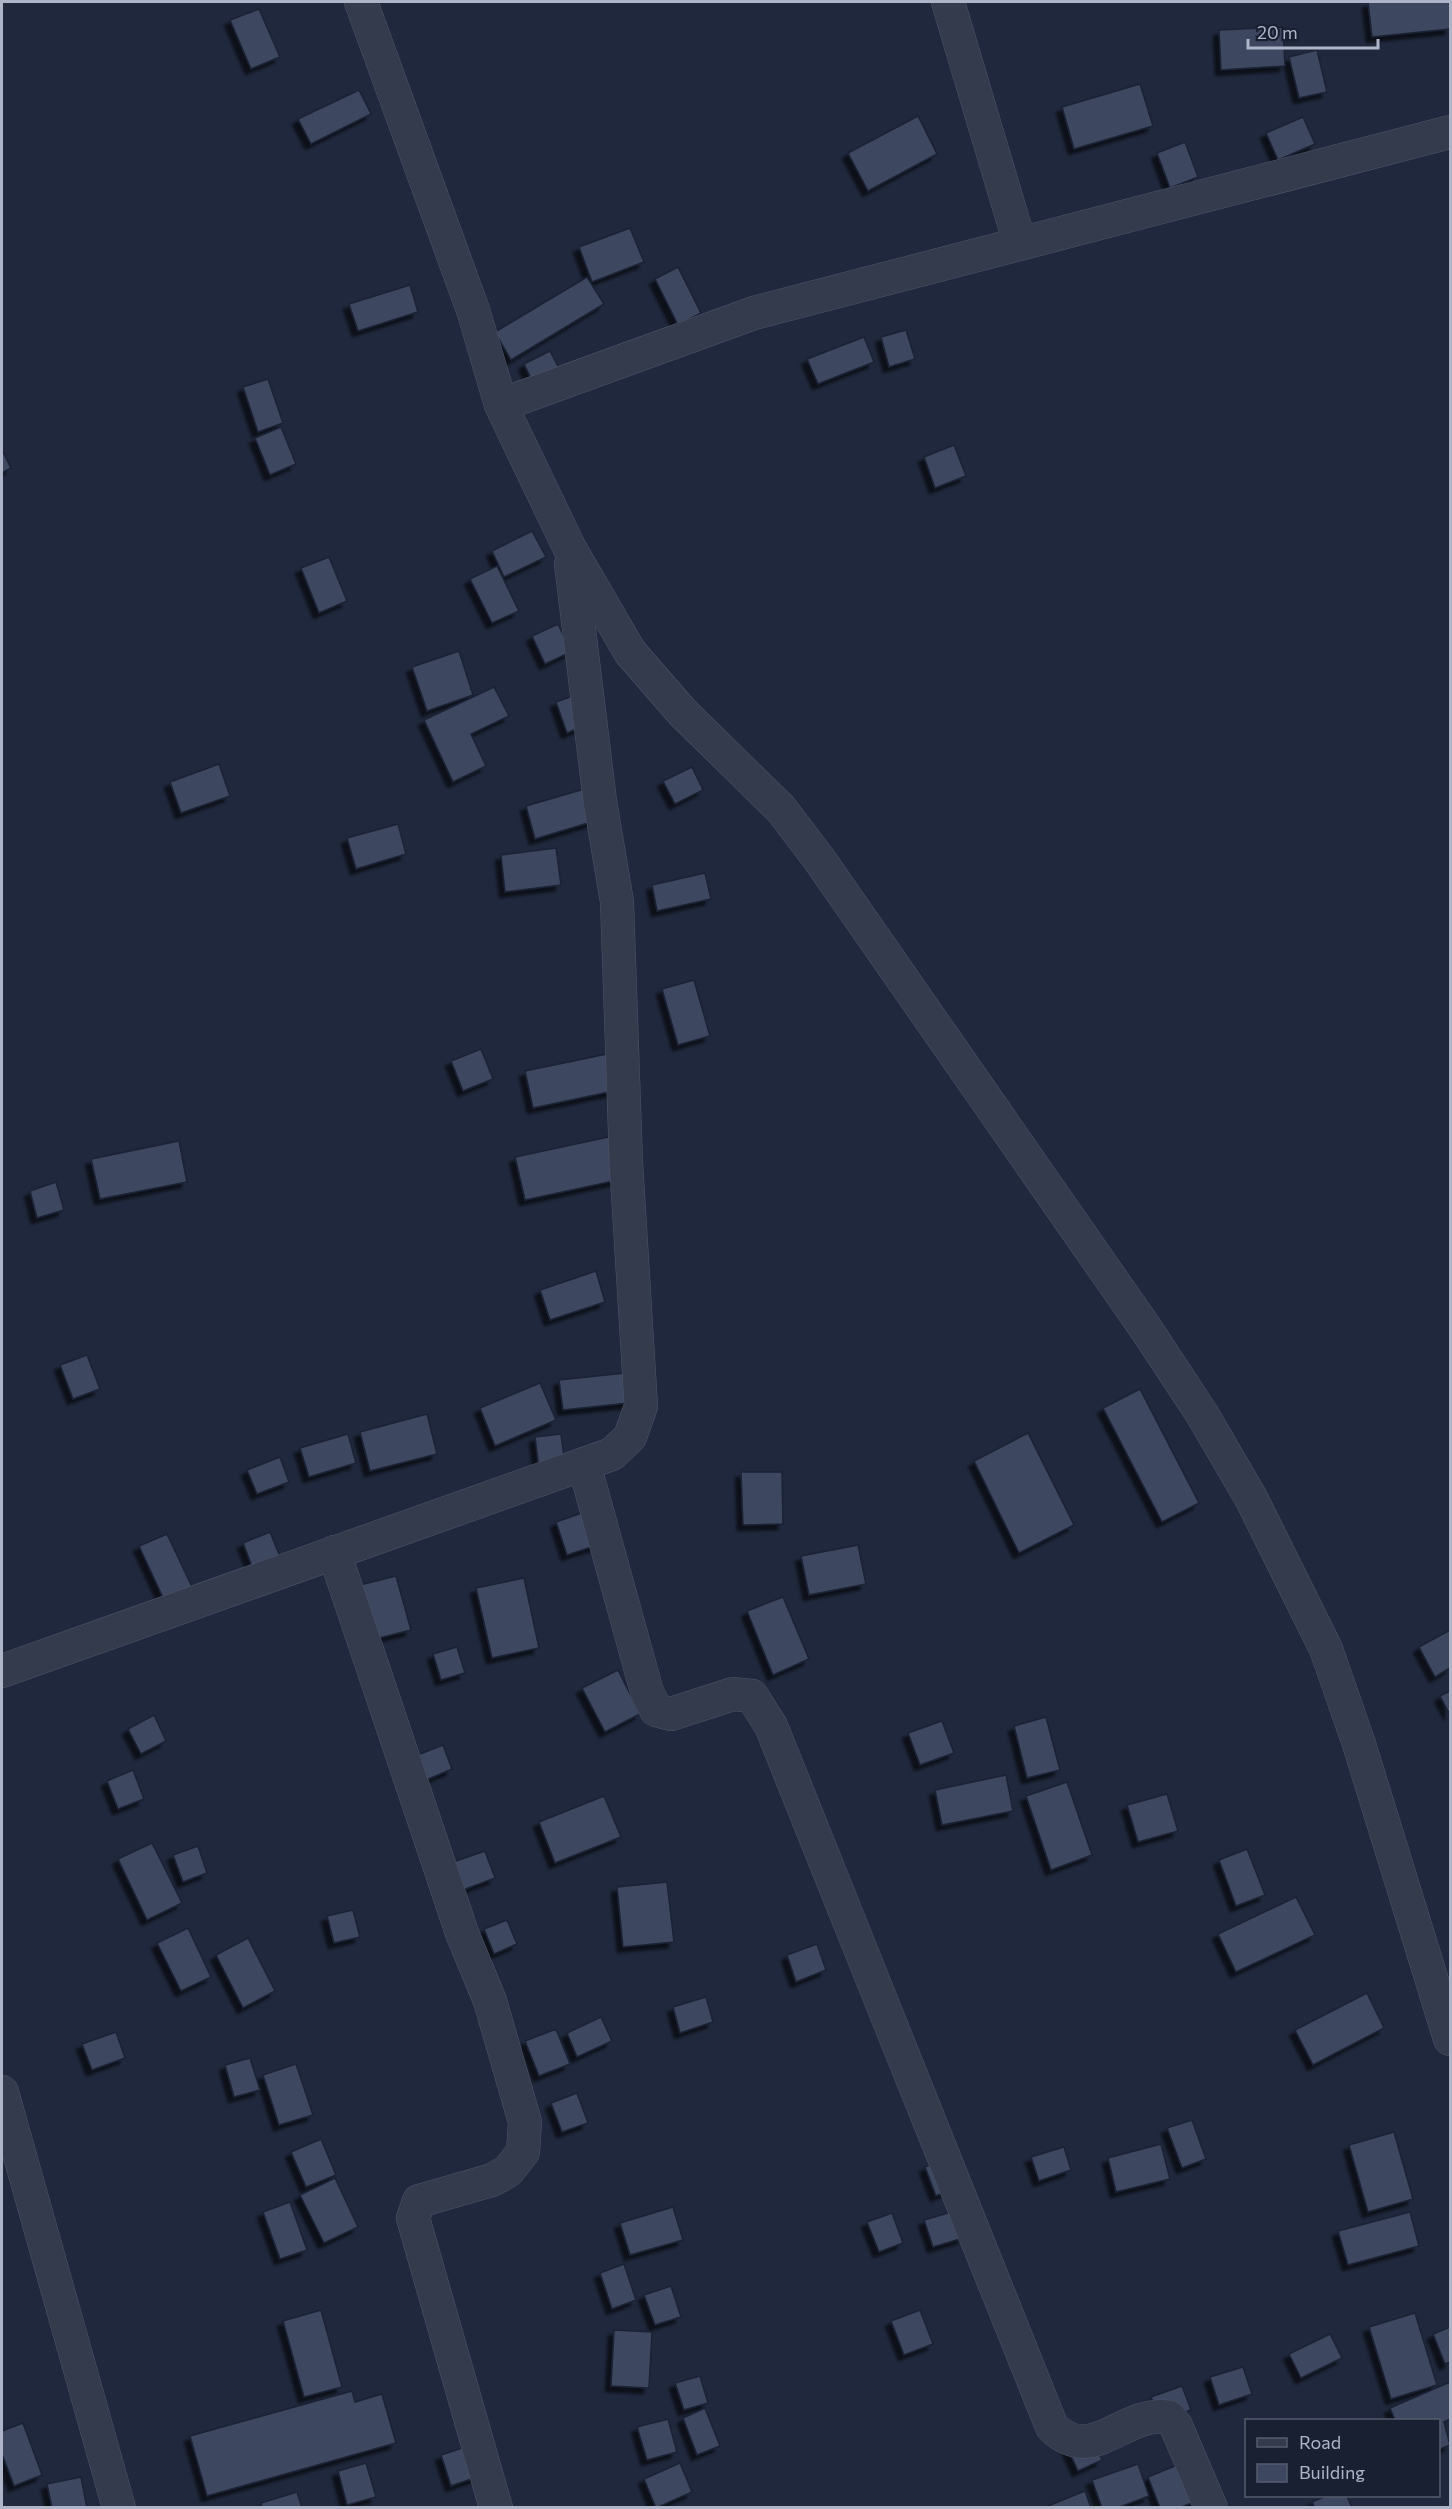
<svg xmlns="http://www.w3.org/2000/svg" width="1452" height="2509" font-family="Commissioner,sans-serif">
  <style>
    .building { fill: #3e4760; stroke: #1b2234; stroke-width: 1.5; filter: url(#shadow) }
    .lines { fill: none; stroke-linecap: round; stroke-linejoin: round }
    .minor-casing { stroke: #4f5568; stroke-width: 34 }
    .minor { stroke: #343b4d; stroke-width: 33 }
  </style>
  <defs>
    <filter id="shadow"><feDropShadow dx="-5.5" dy="5.5" stdDeviation="1.5" flood-color="#0009"/></filter>
  </defs>
  <rect width="100%" height="100%" fill="#20283d"/>
  <!-- building -->
  <g class="building">
    <polygon points="1368,2 1450,2 1450,29 1372,37"/>
    <polygon points="259,9 280,57 251,69 230,20"/>
    <polygon points="1283,27 1285,66 1221,70 1219,30"/>
    <polygon points="1317,50 1327,92 1299,98 1289,57"/>
    <polygon points="1140,84 1153,126 1074,149 1062,107"/>
    <polygon points="359,90 371,114 311,144 298,119"/>
    <polygon points="918,116 937,154 868,191 848,153"/>
    <polygon points="1303,117 1315,144 1278,160 1266,133"/>
    <polygon points="1185,142 1198,177 1170,188 1157,153"/>
    <polygon points="630,228 644,262 592,282 579,247"/>
    <polygon points="678,267 701,313 678,325 655,279"/>
    <polygon points="587,277 604,304 511,360 495,332"/>
    <polygon points="410,285 418,312 358,331 349,304"/>
    <polygon points="906,330 915,359 889,367 881,337"/>
    <polygon points="864,337 874,362 818,384 807,359"/>
    <polygon points="550,351 564,378 537,391 524,364"/>
    <polygon points="268,379 283,423 258,432 243,387"/>
    <polygon points="281,427 296,464 270,475 255,438"/>
    <polygon points="954,445 966,476 935,488 924,457"/>
    <polygon points="2,450 11,468 2,473"/>
    <polygon points="532,531 546,557 504,577 492,551"/>
    <polygon points="329,557 347,601 319,613 301,568"/>
    <polygon points="497,566 519,611 492,623 470,579"/>
    <polygon points="558,624 571,652 545,664 532,636"/>
    <polygon points="459,651 473,695 427,711 412,667"/>
    <polygon points="494,687 509,716 471,734 486,766 453,782 424,720"/>
    <polygon points="584,692 596,721 567,733 556,702"/>
    <polygon points="219,764 230,796 181,813 170,782"/>
    <polygon points="692,767 703,790 675,804 663,781"/>
    <polygon points="598,785 608,817 535,839 526,806"/>
    <polygon points="398,824 406,854 356,869 347,838"/>
    <polygon points="556,848 561,885 505,892 501,855"/>
    <polygon points="705,873 711,899 657,911 652,885"/>
    <polygon points="694,980 710,1036 678,1045 662,989"/>
    <polygon points="481,1049 493,1079 463,1091 451,1061"/>
    <polygon points="607,1054 614,1091 533,1108 525,1071"/>
    <polygon points="613,1136 623,1179 525,1200 515,1157"/>
    <polygon points="179,1141 187,1182 100,1199 91,1159"/>
    <polygon points="56,1182 64,1210 37,1218 30,1191"/>
    <polygon points="596,1271 605,1302 550,1320 540,1290"/>
    <polygon points="87,1355 100,1389 73,1399 60,1365"/>
    <polygon points="644,1371 647,1401 563,1410 559,1380"/>
    <polygon points="540,1383 556,1420 495,1446 480,1408"/>
    <polygon points="1140,1389 1199,1503 1162,1522 1103,1408"/>
    <polygon points="427,1414 437,1454 370,1471 360,1432"/>
    <polygon points="1028,1433 1074,1525 1019,1553 974,1461"/>
    <polygon points="348,1434 356,1463 309,1477 300,1448"/>
    <polygon points="561,1434 565,1466 539,1469 535,1437"/>
    <polygon points="280,1457 289,1482 257,1494 247,1470"/>
    <polygon points="741,1472 782,1472 783,1524 743,1525"/>
    <polygon points="605,1505 616,1539 567,1555 556,1522"/>
    <polygon points="270,1532 281,1559 253,1569 243,1543"/>
    <polygon points="167,1534 193,1589 165,1602 139,1546"/>
    <polygon points="858,1545 866,1584 809,1595 801,1556"/>
    <polygon points="396,1576 411,1630 375,1639 360,1585"/>
    <polygon points="524,1578 539,1648 492,1658 476,1588"/>
    <polygon points="783,1597 809,1659 773,1675 747,1611"/>
    <polygon points="1450,1630 1450,1668 1435,1677 1419,1647"/>
    <polygon points="457,1647 465,1673 441,1680 433,1654"/>
    <polygon points="618,1670 640,1714 605,1732 582,1688"/>
    <polygon points="1450,1691 1450,1715 1440,1696"/>
    <polygon points="154,1715 166,1741 141,1754 128,1729"/>
    <polygon points="1046,1717 1060,1770 1027,1778 1014,1726"/>
    <polygon points="942,1721 954,1753 920,1765 908,1733"/>
    <polygon points="443,1745 452,1769 424,1781 415,1756"/>
    <polygon points="133,1770 144,1799 118,1809 107,1781"/>
    <polygon points="1006,1775 1013,1811 942,1825 935,1790"/>
    <polygon points="1067,1782 1092,1855 1051,1870 1026,1796"/>
    <polygon points="1167,1794 1178,1831 1138,1842 1127,1805"/>
    <polygon points="604,1796 621,1837 555,1863 539,1822"/>
    <polygon points="152,1843 182,1903 147,1920 118,1859"/>
    <polygon points="198,1846 207,1873 183,1882 173,1855"/>
    <polygon points="1247,1849 1265,1895 1236,1906 1219,1860"/>
    <polygon points="485,1851 495,1878 463,1890 453,1862"/>
    <polygon points="667,1882 674,1942 623,1947 617,1887"/>
    <polygon points="1296,1897 1315,1935 1236,1972 1218,1934"/>
    <polygon points="353,1910 360,1937 334,1943 327,1916"/>
    <polygon points="507,1920 517,1944 494,1954 484,1929"/>
    <polygon points="188,1928 211,1977 181,1991 157,1943"/>
    <polygon points="248,1938 275,1991 243,2008 216,1955"/>
    <polygon points="817,1944 826,1970 796,1982 787,1955"/>
    <polygon points="1367,1993 1384,2028 1313,2065 1295,2030"/>
    <polygon points="706,1997 713,2022 680,2033 673,2007"/>
    <polygon points="601,2017 612,2041 577,2057 567,2033"/>
    <polygon points="556,2029 570,2064 539,2076 525,2041"/>
    <polygon points="116,2032 125,2058 92,2070 82,2044"/>
    <polygon points="250,2058 260,2090 234,2097 225,2065"/>
    <polygon points="296,2064 313,2115 279,2125 263,2075"/>
    <polygon points="577,2093 588,2123 562,2132 551,2103"/>
    <polygon points="1192,2120 1206,2159 1182,2168 1167,2128"/>
    <polygon points="1394,2132 1413,2199 1368,2212 1349,2145"/>
    <polygon points="321,2139 336,2175 306,2187 291,2152"/>
    <polygon points="1161,2144 1170,2179 1116,2192 1108,2158"/>
    <polygon points="1064,2147 1071,2170 1039,2181 1031,2157"/>
    <polygon points="947,2157 959,2186 936,2196 925,2167"/>
    <polygon points="335,2178 358,2227 324,2243 300,2195"/>
    <polygon points="290,2202 307,2250 280,2259 263,2212"/>
    <polygon points="673,2207 683,2240 630,2255 620,2223"/>
    <polygon points="955,2211 963,2238 933,2247 924,2220"/>
    <polygon points="1410,2212 1419,2246 1348,2265 1338,2231"/>
    <polygon points="892,2213 903,2243 879,2252 867,2222"/>
    <polygon points="624,2264 636,2300 612,2309 600,2273"/>
    <polygon points="671,2286 681,2317 655,2325 644,2295"/>
    <polygon points="321,2310 342,2387 304,2397 283,2321"/>
    <polygon points="920,2310 933,2344 904,2355 891,2321"/>
    <polygon points="1415,2313 1437,2385 1391,2399 1369,2327"/>
    <polygon points="1450,2327 1450,2362 1445,2364 1433,2334"/>
    <polygon points="614,2330 652,2332 649,2388 611,2386"/>
    <polygon points="1330,2334 1342,2358 1301,2378 1289,2354"/>
    <polygon points="1243,2367 1252,2394 1219,2405 1210,2377"/>
    <polygon points="700,2376 708,2403 684,2410 675,2383"/>
    <polygon points="1450,2382 1450,2419 1444,2422 1450,2445 1438,2450 1438,2420 1395,2420 1390,2408"/>
    <polygon points="1182,2386 1191,2410 1160,2420 1151,2397"/>
    <polygon points="352,2391 355,2402 382,2394 396,2443 207,2496 190,2436"/>
    <polygon points="705,2408 720,2446 697,2455 683,2418"/>
    <polygon points="668,2419 677,2452 647,2460 637,2427"/>
    <polygon points="23,2423 42,2475 14,2486 2,2454 2,2431"/>
    <polygon points="1091,2436 1102,2460 1078,2471 1067,2447"/>
    <polygon points="490,2439 500,2469 451,2486 441,2455"/>
    <polygon points="1204,2454 1219,2492 1179,2508 1160,2508 1148,2477"/>
    <polygon points="366,2463 376,2497 347,2505 338,2471"/>
    <polygon points="680,2463 692,2492 656,2508 644,2479"/>
    <polygon points="1138,2464 1149,2496 1117,2508 1102,2508 1092,2480"/>
    <polygon points="81,2477 87,2508 52,2508 47,2484"/>
    <polygon points="1085,2491 1091,2508 1043,2508"/>
    <polygon points="297,2492 302,2508 262,2508 261,2503"/>
    <polygon points="1326,2496 1347,2496 1352,2508 1315,2508 1312,2502"/>
  </g>
  <g class="lines">
    <!-- minor casing -->
    <g class="minor-casing">
      <g id="minor">
        <polyline points="361,2 473,310 501,405 569,547 630,652 683,713 781,809 819,859 1146,1329 1202,1414 1251,1498 1326,1649 1359,1744 1450,2039"/>
        <polyline points="948,2 1020,244"/>
        <polyline points="501,405 754,313 1450,132"/>
        <path d="M584,1464L647,1692L656,1710L671,1714L733,1694L752,1696L771,1726L1052,2427C1094,2467 1121,2411 1169,2417L1176,2426L1211,2508"/>
        <polyline points="334,1552 462,1933 490,2001 525,2122 523,2152 508,2171 492,2180 419,2201 413,2218 496,2508"/>
        <polyline points="2,1671 612,1454 630,1437 641,1406 626,1162 617,902 600,801 571,564"/>
        <polyline points="2,2092 119,2508"/>
      </g>
    </g>
    <!-- minor -->
    <use href="#minor" class="minor"/>
  </g>
  <!-- border -->
  <rect width="1452" height="2509" fill="none" stroke="#afb5c9" stroke-width="6"/>
  <!-- legend -->
  <rect x="1245" y="2419" width="195" height="78" fill="#192032" stroke="#555c6e" stroke-width="1.5"/>
  <rect x="1257" y="2438" width="30" height="9" fill="#343b4d" stroke="#555c6e" stroke-width="1.5"/>
  <text x="1299" y="2449" font-size="18" fill="#afb5c9">Road</text>
  <rect x="1257" y="2464" width="30" height="18" fill="#3e4760" stroke="#555c6e" stroke-width="1.5"/>
  <text x="1299" y="2479" font-size="18" fill="#afb5c9">Building</text>
  <!-- scale -->
  <path d="M1248 39v9h130v-9" fill="none" stroke="#afb5c9" stroke-width="3"/>
  <text x="1257" y="39" font-size="18" fill="#afb5c9" stroke="#192032" stroke-width="4.5" paint-order="stroke">20 m</text>
</svg>
